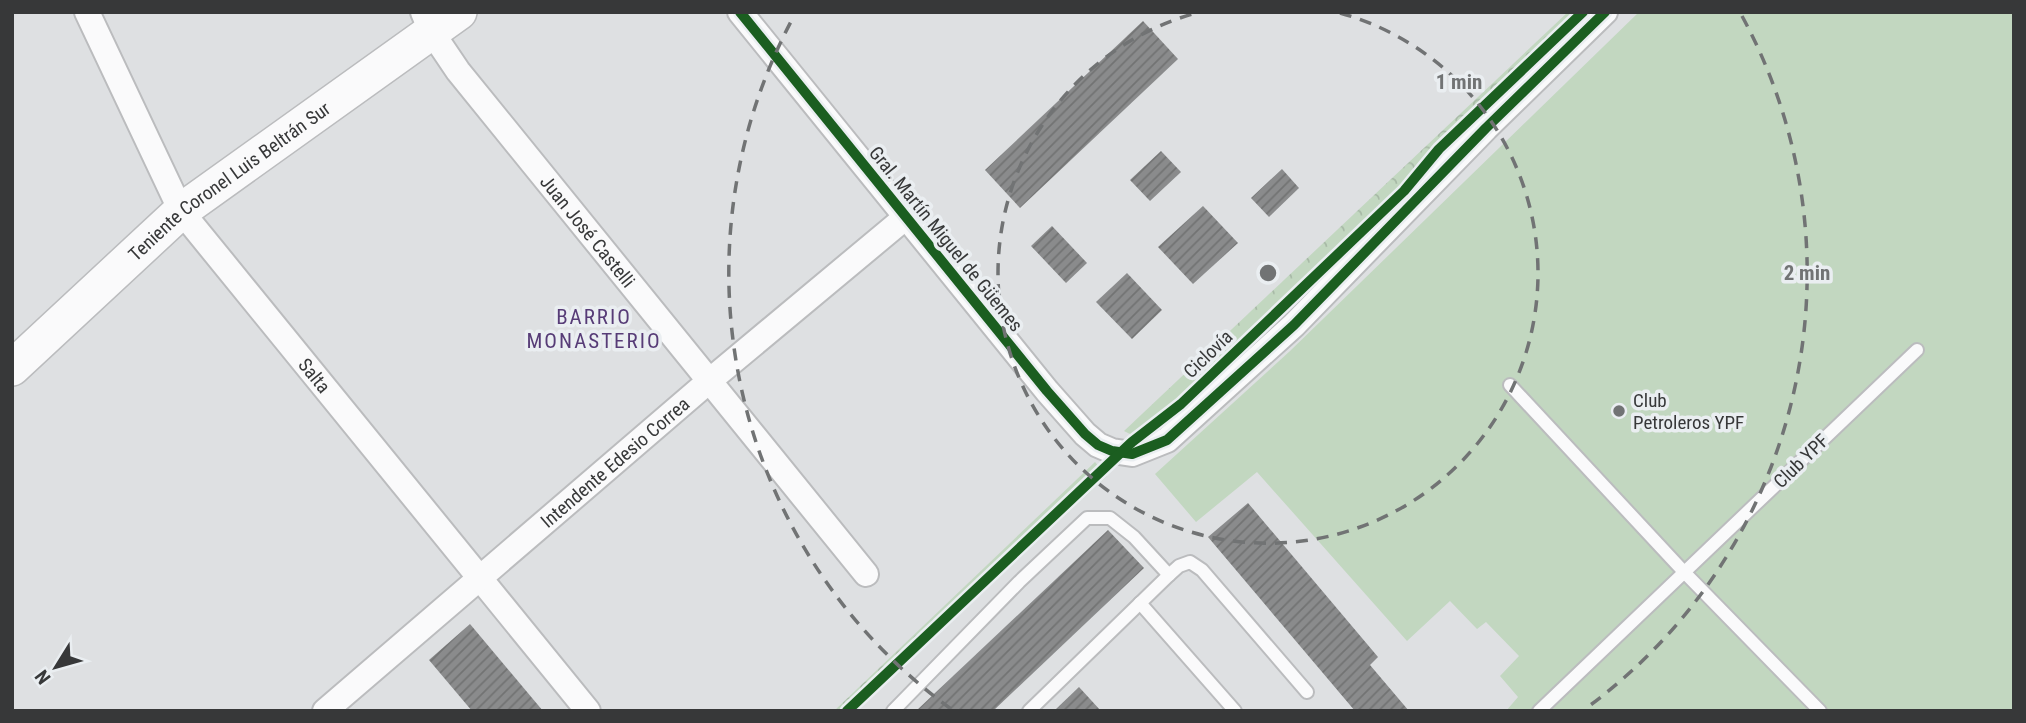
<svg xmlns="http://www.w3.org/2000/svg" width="2026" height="723" font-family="'Roboto Condensed',sans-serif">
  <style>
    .park { fill: url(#park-crowns) }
    .pitch { fill: #c2d7c0 }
    .building { fill: url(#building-hatch) }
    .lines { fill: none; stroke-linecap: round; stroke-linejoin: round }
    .lane-casing { stroke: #bbbcbe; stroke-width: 16 }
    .street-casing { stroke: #bbbcbe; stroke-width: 28 }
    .secondary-casing { stroke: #bbbcbe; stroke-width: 38 }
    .lane { stroke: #fafafb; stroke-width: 12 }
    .street { stroke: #fafafb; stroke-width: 24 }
    .secondary { stroke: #fafafb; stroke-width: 35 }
    .cycleway-casing { stroke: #eaeef1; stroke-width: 15 }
    .cycleway { stroke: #1b5e20; stroke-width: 10 }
    .ring { fill: none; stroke: #717374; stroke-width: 3.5; stroke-dasharray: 12 9 }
    .poi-dot { fill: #717374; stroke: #eaeef1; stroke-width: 2.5 }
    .labels { text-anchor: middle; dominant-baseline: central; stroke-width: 7; stroke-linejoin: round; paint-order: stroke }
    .street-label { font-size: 19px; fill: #373839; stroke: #eaeef1 }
    .poi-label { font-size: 19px; fill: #373839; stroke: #eaeef1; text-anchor: start }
    .neighbourhood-label { font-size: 21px; letter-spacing: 2px; fill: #573c77; stroke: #eaeef1 }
    .centre { fill: #717374; stroke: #eaeef1; stroke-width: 3.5 }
    .ring-label { font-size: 21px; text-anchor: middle; font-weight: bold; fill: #717374; stroke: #eaeef1; stroke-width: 7; stroke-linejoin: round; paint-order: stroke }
  </style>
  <defs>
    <pattern id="park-crowns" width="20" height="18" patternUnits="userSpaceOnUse" patternTransform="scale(1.75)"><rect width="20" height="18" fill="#c2d7c0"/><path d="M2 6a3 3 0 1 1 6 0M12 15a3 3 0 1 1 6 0" fill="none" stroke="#a7b9a6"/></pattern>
    <pattern id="building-hatch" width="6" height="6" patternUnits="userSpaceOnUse" patternTransform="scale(1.75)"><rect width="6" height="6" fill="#8a8b8c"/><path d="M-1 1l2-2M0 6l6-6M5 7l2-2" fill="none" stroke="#727373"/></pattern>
  </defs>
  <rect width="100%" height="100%" fill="#dee0e2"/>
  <!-- park -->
  <g class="park">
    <path d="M1568,12H1594L1296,304L1166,424C1152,435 1141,441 1124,431Z"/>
    <polygon points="1095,462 1107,476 857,711 834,711"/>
  </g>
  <!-- pitch -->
  <polygon class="pitch" points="1639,12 2014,12 2014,711 1506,711 1518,697 1500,676 1519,656 1486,622 1477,629 1450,601 1407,641 1257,472 1196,522 1155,474 1290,351"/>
  <!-- building -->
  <g class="building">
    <polygon points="1143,21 1178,59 1020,208 985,170"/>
    <polygon points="1161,151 1181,172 1150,201 1130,180"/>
    <polygon points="1282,169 1299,188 1269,217 1251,198"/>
    <polygon points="1203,206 1238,243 1193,284 1158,247"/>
    <polygon points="1052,226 1087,263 1066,283 1031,246"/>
    <polygon points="1127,273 1162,310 1132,339 1096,302"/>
    <polygon points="1248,503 1378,657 1370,665 1409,711 1355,711 1208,537"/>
    <polygon points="1108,530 1144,568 993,711 916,711"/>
    <polygon points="470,624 543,711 472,711 429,660"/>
    <polygon points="1079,687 1101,711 1054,711"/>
  </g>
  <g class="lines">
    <!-- lane casing -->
    <g class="lane-casing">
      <g id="lane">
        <polyline points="1510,385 1685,573 1820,711"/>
        <polyline points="1140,603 1235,711"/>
        <polyline points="893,711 1019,582 1087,518 1110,518 1134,537 1169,575"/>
        <polyline points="1029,711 1169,575 1179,566 1190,562 1202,570 1307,692"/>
        <polyline points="1539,711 1917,350"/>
      </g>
    </g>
    <!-- street casing -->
    <g class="street-casing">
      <g id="street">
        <path id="s1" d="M87,12L181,211L588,711"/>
        <path id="s2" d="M423,12L431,31L458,71L866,574"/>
        <polyline points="740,12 1047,391 1085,434 1098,445 1112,451 1132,454 1167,440 1294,325 1486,128 1605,12"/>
        <path id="s3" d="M325,711L708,382L906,217"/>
      </g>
    </g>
    <!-- secondary casing -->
    <g class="secondary-casing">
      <g id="secondary">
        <path id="s4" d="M12,368L181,211L459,12"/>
      </g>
    </g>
    <!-- lane -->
    <use href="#lane" class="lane"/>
    <!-- street -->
    <use href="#street" class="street"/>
    <!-- secondary -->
    <use href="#secondary" class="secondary"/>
    <!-- cycleway casing -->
    <g class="cycleway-casing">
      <g id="cycleway">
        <polyline points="740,12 1047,391 1085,434 1098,445 1112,451 1132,454 1167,440 1294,325 1486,128 1605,12"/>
        <polyline points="847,711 1132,442 1181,404 1404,191 1439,149 1583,12"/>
      </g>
    </g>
    <!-- cycleway -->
    <use href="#cycleway" class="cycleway"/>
  </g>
  <!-- distance rings -->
  <g class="ring">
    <path d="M1340 13A270 270 0 1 1 1196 13"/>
    <path d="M951 709A539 539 0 0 1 794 16M1742 16A539 539 0 0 1 1585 709"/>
  </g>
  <!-- markers -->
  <circle class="poi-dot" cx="1619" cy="411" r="7"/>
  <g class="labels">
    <!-- street labels -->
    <g class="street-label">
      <text stroke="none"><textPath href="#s4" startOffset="287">Teniente Coronel Luis Beltrán Sur</textPath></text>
      <text stroke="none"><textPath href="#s2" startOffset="275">Juan José Castelli</textPath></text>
      <text transform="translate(946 239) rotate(51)">Gral. Martín Miguel de Güemes</text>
      <text transform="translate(1208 354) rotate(-44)">Ciclovía</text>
      <text stroke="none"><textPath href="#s1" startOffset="432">Salta</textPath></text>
      <text transform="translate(1801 461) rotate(-44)">Club YPF</text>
      <text stroke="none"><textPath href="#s3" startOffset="382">Intendente Edesio Correa</textPath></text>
    </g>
    <!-- poi labels -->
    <g class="poi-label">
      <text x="1633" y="400">Club<tspan x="1633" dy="22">Petroleros YPF</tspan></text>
    </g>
    <!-- neighbourhood labels -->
    <g class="neighbourhood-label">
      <text x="594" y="317">BARRIO<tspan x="594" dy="24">MONASTERIO</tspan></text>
    </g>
  </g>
  <circle cx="1268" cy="273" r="10" class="centre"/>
  <g class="ring-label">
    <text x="1459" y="89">1 min</text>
    <text x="1807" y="280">2 min</text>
  </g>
  <!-- border -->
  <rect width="2026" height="723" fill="none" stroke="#373839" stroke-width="28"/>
  <!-- north arrow -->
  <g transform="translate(56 667) rotate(233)" stroke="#eaeef1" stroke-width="5" paint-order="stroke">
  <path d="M0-5L12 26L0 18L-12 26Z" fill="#373839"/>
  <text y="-10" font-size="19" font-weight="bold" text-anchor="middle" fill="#373839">N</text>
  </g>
</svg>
